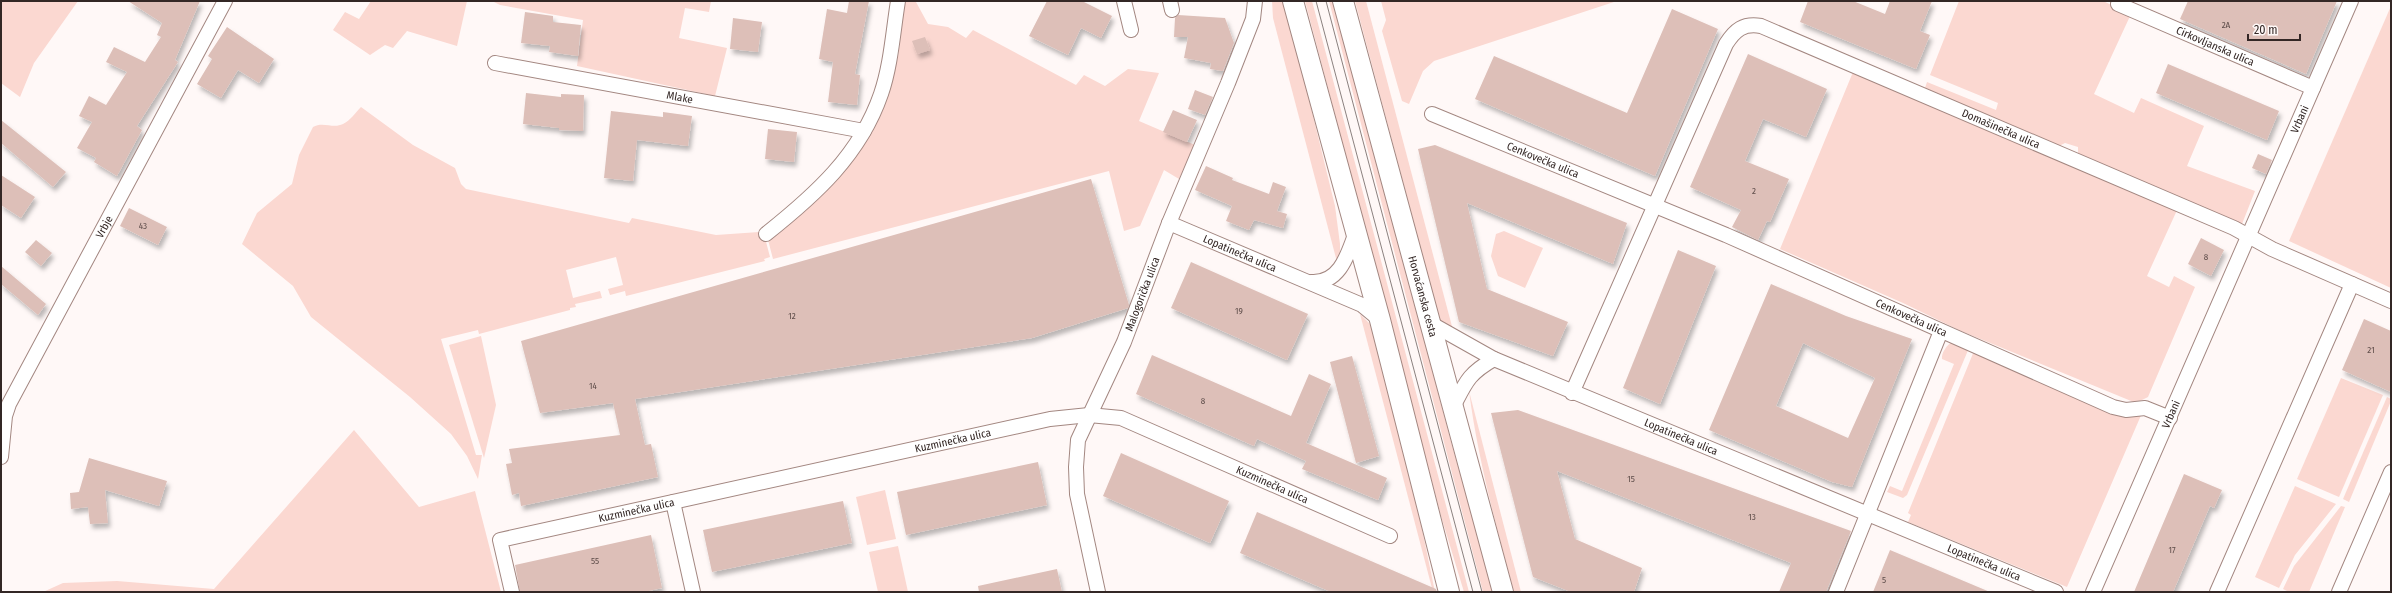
<svg xmlns="http://www.w3.org/2000/svg" width="2392" height="593" font-family="'Fira Sans Condensed',sans-serif">
  <style>
    .green { fill: #fbd8d1 }
    .building { fill: #ddbfb8; fill-rule: evenodd; filter: url(#shadow) }
    .lines { fill: none; stroke-linecap: round; stroke-linejoin: round }
    .street-casing { stroke: #a38781; stroke-width: 16 }
    .secondary-casing { stroke: #a38781; stroke-width: 22 }
    .street { stroke: #fff; stroke-width: 14 }
    .secondary { stroke: #fff; stroke-width: 20 }
    .tram { stroke: #8b817f; stroke-width: 1 }
    .labels { text-anchor: middle; dominant-baseline: central; stroke-width: 4; stroke-linejoin: round; paint-order: stroke }
    .number-label { font-size: 9px; fill: #5e4d4a }
    .street-label { font-size: 11px; fill: #332725; stroke: #fff8f7 }
  </style>
  <defs>
    <filter id="shadow"><feDropShadow dx="2.5" dy="4.5" stdDeviation="2" flood-color="#0004"/></filter>
  </defs>
  <rect width="100%" height="100%" fill="#fff8f7"/>
  <!-- green -->
  <g class="green">
    <polygon points="1,1 78,1 34,63 20,97 1,83"/>
    <polygon points="371,1 467,1 457,46 407,31 393,48 385,45 370,55 333,30 345,12 359,19"/>
    <polygon points="492,1 711,1 709,12 685,8 679,38 727,48 715,96 577,66 583,20 500,5"/>
    <polygon points="905,1 916,2 928,24 948,27 966,38 973,30 1076,85 1084,75 1105,86 1128,69 1159,73 1139,121 1195,145 1179,179 1164,170 1140,226 1124,231 1109,171 773,259 767,236 786,222 888,94 898,57"/>
    <polygon points="1272,1 1285,1 1335,206 1340,244 1340,255 1337,262 1273,18"/>
    <polygon points="1305,1 1312,1 1469,592 1464,592 1441,516"/>
    <polygon points="1329,1 1335,1 1450,438 1493,592 1483,592"/>
    <polygon points="1355,1 1366,1 1454,334 1441,323 1438,314"/>
    <polygon points="1381,1 1617,1 1434,61 1423,71 1409,104 1402,101 1382,31 1386,20"/>
    <polygon points="1959,1 2103,1 2131,14 2094,94 2134,113 2141,98 2204,126 2187,166 2255,191 2242,224 2078,154 2078,147 2065,143 2059,146 1925,88 1927,82 1996,110 1998,103 1930,75"/>
    <polygon points="2391,6 2391,288 2289,241"/>
    <polygon points="1853,72 2178,208 2147,276 2169,287 2174,276 2195,287 2148,397 2136,403 1961,331 1903,303 1780,249"/>
    <path d="M361,107L413,145L455,168L461,184L466,189L629,223L632,218L716,235L759,232L771,223L764,234L770,257L764,259L765,261L626,296L625,291L610,295L608,289L623,285L616,257L566,270L573,298L600,291L602,298L575,304L576,307L570,308V310L479,334L478,330L441,339L476,455H482L478,479L467,456L451,434L410,397L311,317L293,286L242,244L257,213L292,184L299,155L313,127C323,121 333,129 343,124C350,121 356,112 361,107Z"/>
    <polygon points="1504,231 1543,248 1525,288 1498,276 1491,256 1496,234"/>
    <polygon points="1360,314 1371,325 1416,500 1435,592 1433,592"/>
    <polygon points="481,336 496,405 484,458 449,345"/>
    <path d="M1952,342L1969,348L1907,495L1903,498L1887,492L1890,486L1902,491L1954,364L1942,359C1941,353 1947,345 1952,342Z"/>
    <polygon points="1974,351 2142,413 2067,587 1908,522 1911,515 1908,513"/>
    <polygon points="2341,378 2383,395 2339,497 2297,479"/>
    <path d="M1469,391L1521,592H1514C1496,526 1478,460 1469,391Z"/>
    <polygon points="2387,397 2391,399 2391,401 2349,502 2343,499"/>
    <polygon points="354,430 419,507 475,491 501,592 43,592 63,583 117,581 214,589"/>
    <polygon points="2295,486 2336,504 2295,555 2279,588 2255,577"/>
    <polygon points="885,490 896,539 867,545 856,497"/>
    <polygon points="2341,506 2345,507 2309,592 2289,592 2283,589 2294,566"/>
    <polygon points="898,546 908,592 878,592 869,552"/>
  </g>
  <!-- building -->
  <g class="building">
    <polygon points="128,1 200,1 175,60 178,62 137,126 142,130 117,176 94,162 96,158 77,148 92,122 79,116 89,96 106,105 127,72 106,62 114,47 145,62 161,37 157,35 162,23"/>
    <polygon points="849,1 869,1 855,74 860,75 857,105 828,102 833,62 819,59 827,9 847,13"/>
    <polygon points="1047,1 1082,1 1112,16 1101,38 1081,28 1068,55 1029,36"/>
    <polygon points="1808,1 1853,1 1885,14 1890,1 1932,1 1920,31 1930,35 1916,69 1800,22"/>
    <polygon points="2188,1 2337,1 2306,74 2180,19"/>
    <polygon points="1672,9 1718,29 1655,176 1475,99 1494,56 1627,113"/>
    <polygon points="525,12 553,16 553,22 581,25 578,56 549,52 550,46 521,43"/>
    <polygon points="1178,15 1225,18 1234,43 1223,71 1210,69 1211,63 1184,58 1188,37 1174,37 1175,18"/>
    <polygon points="733,18 762,22 758,52 730,49"/>
    <polygon points="227,27 274,59 259,83 238,70 221,98 197,84 212,59 208,56"/>
    <polygon points="925,37 930,50 917,54 912,41"/>
    <polygon points="1748,54 1827,89 1806,137 1763,119 1745,161 1789,179 1770,222 1767,221 1758,240 1732,227 1741,210 1690,187"/>
    <polygon points="2168,64 2279,111 2267,140 2156,93"/>
    <polygon points="1195,90 1213,97 1205,115 1188,109"/>
    <polygon points="526,93 561,97 561,94 584,95 583,131 559,130 559,128 523,124"/>
    <polygon points="1173,110 1197,120 1187,142 1163,132"/>
    <polygon points="611,111 663,117 663,112 692,116 688,146 637,140 633,181 604,178"/>
    <polygon points="1,120 66,172 53,187 1,143"/>
    <polygon points="768,129 797,132 794,162 765,159"/>
    <polygon points="1435,145 1627,223 1613,264 1467,203 1487,289 1568,322 1553,356 1459,322 1418,149"/>
    <polygon points="2258,154 2272,160 2266,174 2252,168"/>
    <polygon points="1206,166 1233,178 1232,180 1269,194 1273,182 1286,187 1277,211 1287,214 1283,228 1254,220 1249,230 1226,221 1232,206 1195,190"/>
    <polygon points="1,175 35,197 21,218 1,205"/>
    <polygon points="1091,179 1129,305 1128,308 1032,338 635,399 645,445 651,444 658,477 521,506 519,493 512,495 506,464 512,463 509,449 620,435 613,403 540,413 521,341"/>
    <polygon points="129,208 167,227 158,245 120,226"/>
    <polygon points="2201,238 2224,250 2211,276 2188,264"/>
    <polygon points="36,240 52,253 41,266 25,252"/>
    <polygon points="1678,250 1716,266 1660,404 1623,388"/>
    <polygon points="1191,262 1308,314 1287,360 1171,308"/>
    <polygon points="1,266 46,304 38,315 1,284"/>
    <path d="M1771,284L1846,316L1912,339L1852,487L1832,482L1709,430ZM1803,343L1875,378L1848,438L1776,406Z"/>
    <polygon points="2364,319 2391,331 2391,392 2342,370"/>
    <polygon points="1152,355 1291,416 1309,374 1331,384 1306,443 1387,478 1378,500 1302,469 1306,461 1257,439 1254,446 1136,394"/>
    <polygon points="1352,356 1379,456 1356,463 1330,362"/>
    <polygon points="1518,410 1851,531 1826,592 1779,592 1791,563 1557,471 1575,539 1642,568 1634,592 1571,592 1533,577 1491,413"/>
    <polygon points="1121,453 1229,501 1210,543 1103,496"/>
    <polygon points="89,458 167,481 159,506 105,490 108,523 90,524 88,507 71,509 70,493 79,492"/>
    <polygon points="1038,462 1047,505 906,535 897,492"/>
    <polygon points="2184,474 2222,490 2214,508 2210,506 2173,592 2134,592"/>
    <polygon points="843,501 852,543 712,572 703,530"/>
    <polygon points="1257,512 1436,589 1437,592 1331,592 1240,553"/>
    <polygon points="651,535 662,588 644,592 520,592 515,565"/>
    <polygon points="1890,550 1990,592 1873,592"/>
    <polygon points="1057,569 1062,592 979,592 978,586"/>
  </g>
  <g class="lines">
    <!-- street casing -->
    <g class="street-casing">
      <g id="street">
        <polyline points="1124,1 1131,30"/>
        <polyline points="1170,1 1172,10"/>
        <path id="s1" d="M2118,4L2313,88"/>
        <path id="s2" d="M495,63L864,131"/>
        <path id="s3" d="M1432,114L1726,235L2113,407L2126,410L2145,408L2170,418"/>
        <path id="s4" d="M1169,223L1362,305L1379,319"/>
        <path d="M766,234C815,195 860,155 881,94C891,65 893,32 898,1"/>
        <path d="M1311,282C1340,284 1348,254 1356,232"/>
        <path id="s5" d="M1430,323L1494,359L2056,592"/>
        <path id="s6" d="M1572,393L1726,44C1735,30 1743,23 1761,26L2234,228L2272,249L2391,301"/>
        <path d="M1453,407C1466,382 1468,374 1494,359"/>
        <path id="s7" d="M1,457L5,416L9,404L225,1"/>
        <polyline points="673,502 693,592"/>
        <path id="s8" d="M512,592L500,540L1050,419L1089,415L1121,418L1390,536"/>
        <path id="s9" d="M1098,592L1077,494L1076,467L1078,440L1124,342L1169,223L1228,83L1253,19L1255,1"/>
        <polyline points="1836,592 1941,331"/>
        <path id="s10" d="M2093,592L2351,1"/>
        <polyline points="2217,592 2352,284"/>
        <polyline points="2339,592 2391,472"/>
      </g>
    </g>
    <!-- secondary casing -->
    <g class="secondary-casing">
      <g id="secondary">
        <polyline points="1293,1 1380,320 1449,592"/>
        <path id="s11" d="M1343,1L1503,592"/>
      </g>
    </g>
    <!-- street -->
    <use href="#street" class="street"/>
    <!-- secondary -->
    <use href="#secondary" class="secondary"/>
    <!-- tram -->
    <g class="tram">
      <polyline points="1316,1 1473,592"/>
      <polyline points="1326,1 1482,592"/>
    </g>
  </g>
  <g class="labels">
    <!-- number labels -->
    <g class="number-label">
      <text x="2226" y="25">2A</text>
      <text x="1754" y="191">2</text>
      <text x="143" y="226">43</text>
      <text x="2206" y="257">8</text>
      <text x="1239" y="311">19</text>
      <text x="792" y="316">12</text>
      <text x="2371" y="350">21</text>
      <text x="593" y="386">14</text>
      <text x="1203" y="401">8</text>
      <text x="1631" y="479">15</text>
      <text x="1752" y="517">13</text>
      <text x="2172" y="550">17</text>
      <text x="595" y="561">55</text>
      <text x="1884" y="580">5</text>
    </g>
    <!-- street labels -->
    <g class="street-label">
      <text stroke="none"><textPath href="#s1" startOffset="106">Cirkovljanska ulica</textPath></text>
      <text stroke="none"><textPath href="#s2" startOffset="188">Mlake</textPath></text>
      <text stroke="none"><textPath href="#s10" startOffset="516">Vrbani</textPath></text>
      <text stroke="none"><textPath href="#s6" startOffset="685">Domašinečka ulica</textPath></text>
      <text stroke="none"><textPath href="#s3" startOffset="120">Cenkovečka ulica</textPath></text>
      <text stroke="none"><textPath href="#s7" startOffset="255">Vrbje</textPath></text>
      <text stroke="none"><textPath href="#s4" startOffset="77">Lopatinečka ulica</textPath></text>
      <text stroke="none"><textPath href="#s9" startOffset="314">Malogorička ulica</textPath></text>
      <text stroke="none"><textPath href="#s11" startOffset="306">Horvaćanska cesta</textPath></text>
      <text stroke="none"><textPath href="#s3" startOffset="521">Cenkovečka ulica</textPath></text>
      <text stroke="none"><textPath href="#s10" startOffset="194">Vrbani</textPath></text>
      <text stroke="none"><textPath href="#s5" startOffset="276">Lopatinečka ulica</textPath></text>
      <text stroke="none"><textPath href="#s8" startOffset="517">Kuzminečka ulica</textPath></text>
      <text stroke="none"><textPath href="#s8" startOffset="853">Kuzminečka ulica</textPath></text>
      <text stroke="none"><textPath href="#s8" startOffset="193">Kuzminečka ulica</textPath></text>
      <text stroke="none"><textPath href="#s5" startOffset="604">Lopatinečka ulica</textPath></text>
    </g>
  </g>
  <!-- border -->
  <rect width="2392" height="593" fill="none" stroke="#332725" stroke-width="4"/>
  <!-- scale -->
  <path d="M2248 34v6h52v-6" fill="none" stroke="#332725" stroke-width="2"/>
  <text x="2254" y="34" font-size="12" fill="#332725" stroke="#fff8f7" stroke-width="3" paint-order="stroke">20 m</text>
</svg>
